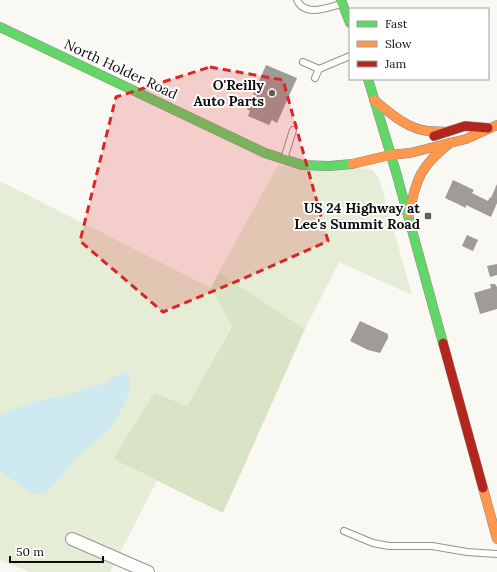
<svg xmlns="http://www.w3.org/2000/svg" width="497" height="572" font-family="Lora,serif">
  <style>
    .green { fill: #e6edd6 }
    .forest { fill: #d8e4c5 }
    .water { fill: #cee9f0 }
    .building { fill: #9e9b98 }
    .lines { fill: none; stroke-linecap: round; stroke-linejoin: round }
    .lane-casing { stroke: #949391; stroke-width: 8 }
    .street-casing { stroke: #949391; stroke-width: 14 }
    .fast-casing { stroke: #8b8a88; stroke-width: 10 }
    .slow-casing { stroke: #8b8a88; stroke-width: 10 }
    .jam-casing { stroke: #8b8a88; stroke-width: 10 }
    .lane { stroke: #fefefd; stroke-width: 6 }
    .street { stroke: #fefefd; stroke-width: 12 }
    .fast { stroke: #63d668; stroke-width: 9 }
    .slow { stroke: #ff974d; stroke-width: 9 }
    .jam { stroke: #b3261e; stroke-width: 9 }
    .marked { fill: #d62828; fill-opacity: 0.2; stroke: #d62828; stroke-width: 3; stroke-dasharray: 8 5; stroke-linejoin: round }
    .poi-dot { fill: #61605e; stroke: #fff; stroke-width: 1.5 }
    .labels { text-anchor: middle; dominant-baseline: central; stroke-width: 4; stroke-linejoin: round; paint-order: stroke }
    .street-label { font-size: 14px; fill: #0e0e0e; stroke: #fff }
    .poi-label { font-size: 14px; font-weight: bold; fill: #0e0e0e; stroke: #fff; text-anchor: end }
  </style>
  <rect width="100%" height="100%" fill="#faf8f3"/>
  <!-- green -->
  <g class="green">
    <polygon points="278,165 372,169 379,178 412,295 339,262 305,329 219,272"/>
    <polygon points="0,181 211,288 232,325 187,406 113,459 157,481 110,572 30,572 0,560"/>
  </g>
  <!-- forest -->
  <polygon class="forest" points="219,272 305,329 223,513 113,459 154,393 187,406 232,326 211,288"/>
  <!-- water -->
  <path class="water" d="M121,372C144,374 118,419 110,428C98,440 84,450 72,463C64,471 56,485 48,490C42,494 39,494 33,494L0,471V416L11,410L37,401L67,395L105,383Z"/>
  <!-- building -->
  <g class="building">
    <polygon points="266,65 297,78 277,123 272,120 269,125 248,116 250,111 247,109"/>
    <polygon points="453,180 474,190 472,193 488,201 490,197 491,198 497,184 497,203 491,217 466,205 466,208 445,198"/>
    <polygon points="467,235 478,240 473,251 462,246"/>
    <polygon points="497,264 497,275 490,277 487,266"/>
    <polygon points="490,284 495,284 497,287 497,309 480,314 474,293 491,288"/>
    <polygon points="360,321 388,334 388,338 380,353 368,350 350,341"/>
  </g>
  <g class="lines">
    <!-- lane casing -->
    <g class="lane-casing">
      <g id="lane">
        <path d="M297,0C305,17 327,8 341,4"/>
        <polyline points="303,62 319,69 315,78"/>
        <polyline points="319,69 350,56"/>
        <polyline points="284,159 293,130"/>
        <polyline points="344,531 373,543 389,546 432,546 467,552 497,554"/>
      </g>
    </g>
    <!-- street casing -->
    <g class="street-casing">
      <polyline id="street" points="72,539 148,572"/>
    </g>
    <!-- fast casing -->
    <g class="fast-casing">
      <g id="fast">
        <polyline points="341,0 350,23"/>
        <polyline points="0,27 265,153 302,165 329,166 352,164"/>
        <polyline points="368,79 396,172 443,343"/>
      </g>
    </g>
    <!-- slow casing -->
    <g class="slow-casing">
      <g id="slow">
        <path d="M374,100C389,112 407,129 428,131C434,132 441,131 447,132"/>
        <polyline points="352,164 390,155 410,153 466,139 497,125"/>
        <path d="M409,214C416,179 421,165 450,143"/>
        <polyline points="483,488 497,539"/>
      </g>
    </g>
    <!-- jam casing -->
    <g class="jam-casing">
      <g id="jam">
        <polyline points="434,136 465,126 488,128"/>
        <polyline points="443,343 483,488"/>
      </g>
    </g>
    <!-- lane -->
    <use href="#lane" class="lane"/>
    <!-- street -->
    <use href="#street" class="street"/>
    <!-- fast -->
    <use href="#fast" class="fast"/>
    <!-- slow -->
    <use href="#slow" class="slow"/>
    <!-- jam -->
    <use href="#jam" class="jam"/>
  </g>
  <!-- marked area -->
  <path class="marked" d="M210,67L283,80L328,241L240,280L163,312L80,241L116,97Z"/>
  <!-- markers -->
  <g class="poi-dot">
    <circle cx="272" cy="93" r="4"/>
    <rect x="424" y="212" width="8" height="8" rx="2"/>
  </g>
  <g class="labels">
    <!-- street labels -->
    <g class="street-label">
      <text transform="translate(121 69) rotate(25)">North Holder Road</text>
    </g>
    <!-- poi labels -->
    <g class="poi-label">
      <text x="264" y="85">O'Reilly<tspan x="264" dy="16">Auto Parts</tspan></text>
      <text x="420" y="208">US 24 Highway at<tspan x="420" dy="16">Lee's Summit Road</tspan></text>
    </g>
  </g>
  <!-- legend -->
  <rect x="349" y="8" width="140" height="72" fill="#ffffff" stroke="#9f9f9f"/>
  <rect x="357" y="21" width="20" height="6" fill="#63d668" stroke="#9f9f9f"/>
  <text x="385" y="28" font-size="12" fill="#0e0e0e">Fast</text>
  <rect x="357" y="41" width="20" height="6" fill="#ff974d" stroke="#9f9f9f"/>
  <text x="385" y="48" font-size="12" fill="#0e0e0e">Slow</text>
  <rect x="357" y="61" width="20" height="6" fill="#b3261e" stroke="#9f9f9f"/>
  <text x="385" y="68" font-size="12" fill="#0e0e0e">Jam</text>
  <!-- scale -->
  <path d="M10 556v6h93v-6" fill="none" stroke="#0e0e0e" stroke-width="2"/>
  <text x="16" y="556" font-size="12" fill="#0e0e0e" stroke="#ffffff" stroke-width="3" paint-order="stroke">50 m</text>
</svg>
